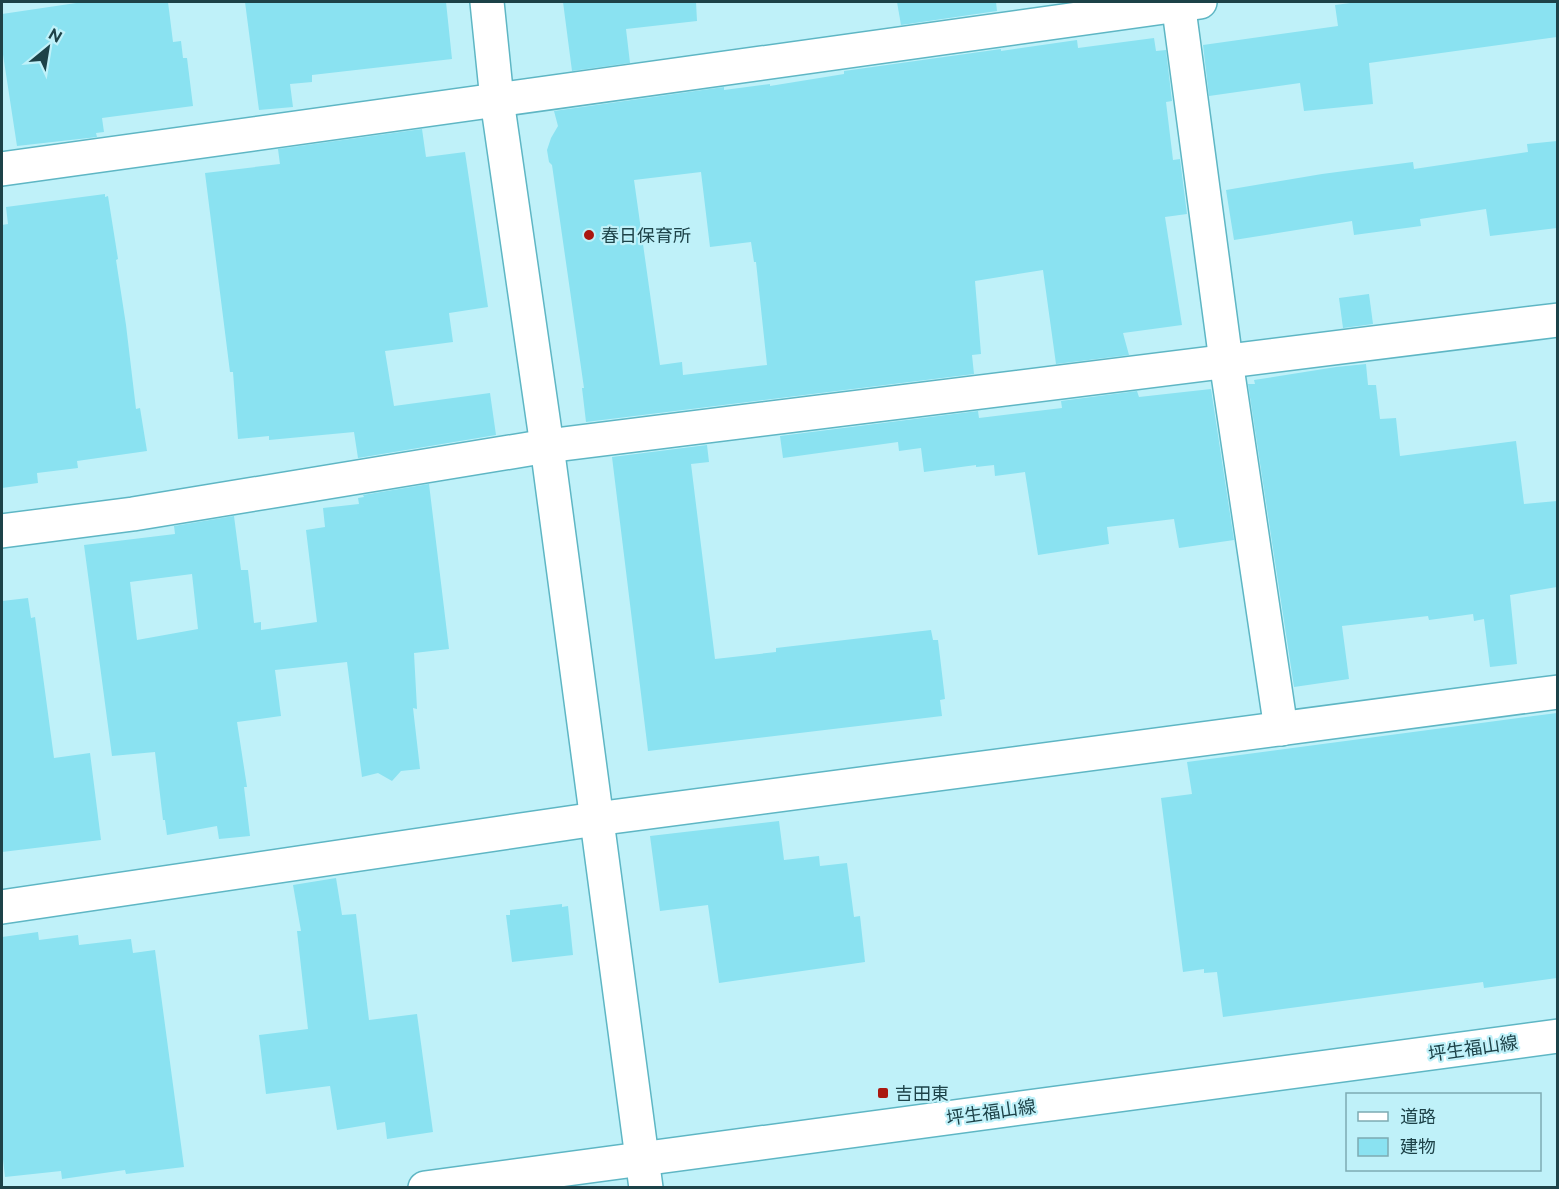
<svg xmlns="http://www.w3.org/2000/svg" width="1559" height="1189" font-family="Raleway,'Noto Sans JP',sans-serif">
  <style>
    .building { fill: #8ae2f1; fill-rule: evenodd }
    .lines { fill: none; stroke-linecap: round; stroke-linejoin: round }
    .street-casing { stroke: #5eb6c4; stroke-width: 36 }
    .secondary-casing { stroke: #5eb6c4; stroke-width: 36 }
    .street { stroke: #fff; stroke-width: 33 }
    .secondary { stroke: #fff; stroke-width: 33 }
    .poi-dot { fill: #aa1810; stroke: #bff1f9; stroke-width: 2 }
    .labels { text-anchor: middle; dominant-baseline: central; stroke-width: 4.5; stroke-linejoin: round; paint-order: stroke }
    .poi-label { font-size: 18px; fill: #1d4248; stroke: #bff1f9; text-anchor: start }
    .street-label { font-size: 18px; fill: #1d4248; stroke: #bff1f9 }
  </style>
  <rect width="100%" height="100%" fill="#bff1f9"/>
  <!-- building -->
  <g class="building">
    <polygon points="83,2 168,2 173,42 181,41 183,58 187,58 193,106 102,118 104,132 96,133 97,137 17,146 2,48 2,14"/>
    <polygon points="245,2 446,2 452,59 312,75 312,82 290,84 293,107 259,110"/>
    <polygon points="563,2 696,2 697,21 626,29 630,63 572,71"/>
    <polygon points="897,2 996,2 997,11 901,25"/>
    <polygon points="1358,2 1557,2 1557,37 1369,63 1373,104 1304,111 1300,83 1209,96 1203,45 1338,26 1335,5"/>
    <path d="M1154,38L1156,51L1166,50L1172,101L1166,102L1173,160L1180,159L1187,214L1165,217L1182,325L1123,333L1129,355L1056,364L1043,270L975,281L981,354L972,355L974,374L586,422L582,388H584L552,165L549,162L547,150L551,138L558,126L554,111L724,87V90L770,84V86L844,74V71L1001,49V51L1077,40L1078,48ZM701,172L710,247L751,242L754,262H756L767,365L683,375L682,362L660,365L634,180Z"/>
    <polygon points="422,129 426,157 465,152 488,307 449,313 453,342 385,351 394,406 490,393 496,435 358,458 354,432 269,440 269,436 238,439 233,372 230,372 205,173 280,164 278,149"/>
    <polygon points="1557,141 1557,228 1490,236 1486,209 1420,219 1421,226 1354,235 1352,221 1234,240 1226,190 1322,174 1413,162 1414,169 1528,152 1527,144"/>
    <polygon points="105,194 105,197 108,196 118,259 116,260 126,325 136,409 140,408 147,451 77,461 78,468 37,473 38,483 2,488 2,225 8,224 6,207"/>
    <polygon points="1369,294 1373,324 1343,328 1339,298"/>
    <polygon points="1366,364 1368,385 1376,385 1380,419 1396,418 1400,456 1516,441 1524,504 1557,501 1557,587 1510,595 1517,664 1490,667 1484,619 1474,621 1473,614 1429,620 1428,616 1342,626 1349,679 1294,687 1248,384 1255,384 1254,380 1336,367"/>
    <polygon points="1211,389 1234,540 1179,548 1174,519 1107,527 1109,544 1038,555 1025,472 995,476 994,465 976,467 976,465 924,472 921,448 899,451 898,442 783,458 780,436 978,411 979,418 1062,408 1061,401 1137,391 1139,397"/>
    <polygon points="707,445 709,462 691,464 715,659 776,652 776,648 931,630 933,640 938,640 945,699 940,700 942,716 648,751 612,457"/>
    <path d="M429,484L449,649L414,653L417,709L413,708L420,769L401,771L392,781L378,773L362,777L347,662L275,670L281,716L237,722L247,787H244L250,836L219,839L217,826L167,835L165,820H163L155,752L112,756L84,545L175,534L174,526L234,516L241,570H248L254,623L261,622V630L317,622L306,530L325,527L323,508L359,504L358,498L364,497L363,495ZM192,574L198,629L137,640L130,582Z"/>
    <polygon points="28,598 31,618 35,617 54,758 90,753 101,840 2,852 2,601"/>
    <polygon points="1557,713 1557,978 1484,988 1483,982 1223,1017 1217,972 1204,973 1204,969 1183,972 1161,798 1192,794 1187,762"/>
    <polygon points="779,821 784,860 819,856 820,866 847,863 854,917 860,916 865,962 719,983 708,905 660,911 650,836"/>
    <polygon points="336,878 342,915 356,914 369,1020 417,1014 433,1132 387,1139 385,1122 337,1130 330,1086 266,1094 259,1035 308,1029 297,931 301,931 293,885"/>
    <polygon points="562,904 562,907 568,906 573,955 512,962 506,915 510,915 510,910"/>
    <polygon points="38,932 39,940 78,935 79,945 131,939 133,953 155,950 184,1167 126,1174 125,1170 62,1179 61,1171 5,1177 2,1150 2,937"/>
  </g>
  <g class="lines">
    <!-- street casing -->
    <g class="street-casing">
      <g id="street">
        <polyline points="1178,2 1226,361 1281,729"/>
        <polyline points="2,169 1200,2"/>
        <polyline points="2,531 133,514 547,446 1558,320"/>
      </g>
    </g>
    <!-- secondary casing -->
    <g class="secondary-casing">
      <g id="secondary">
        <polyline points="487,2 497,100 547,446 646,1188"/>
        <polyline points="2,907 596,819 1558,692"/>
        <polyline points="425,1188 1558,1036"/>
      </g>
    </g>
    <!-- street -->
    <use href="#street" class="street"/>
    <!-- secondary -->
    <use href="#secondary" class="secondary"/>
  </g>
  <!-- markers -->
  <g class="poi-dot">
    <circle cx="589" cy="235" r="6"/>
    <rect x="877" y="1087" width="12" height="12" rx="3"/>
  </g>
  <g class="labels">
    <!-- poi labels -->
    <g class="poi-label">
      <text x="601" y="235">春日保育所</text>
      <text x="895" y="1093">吉田東</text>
    </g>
    <!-- street labels -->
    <g class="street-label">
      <text transform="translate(1473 1048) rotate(-8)">坪生福山線</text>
      <text transform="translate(991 1112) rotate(-8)">坪生福山線</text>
    </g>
  </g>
  <!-- border -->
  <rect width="1559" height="1189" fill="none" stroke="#1d4248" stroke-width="6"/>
  <!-- legend -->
  <rect x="1346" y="1093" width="195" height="78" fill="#bff1f9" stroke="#7eabb2" stroke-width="1.5"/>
  <rect x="1358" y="1112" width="30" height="9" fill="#ffffff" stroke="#7eabb2" stroke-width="1.5"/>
  <text x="1400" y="1123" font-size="18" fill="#1d4248">道路</text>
  <rect x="1358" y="1138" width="30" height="18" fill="#8ae2f1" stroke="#7eabb2" stroke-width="1.5"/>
  <text x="1400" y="1153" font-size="18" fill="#1d4248">建物</text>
  <!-- north arrow -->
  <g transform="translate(48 48) rotate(30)" stroke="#bff1f9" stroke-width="4.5" paint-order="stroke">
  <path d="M0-4.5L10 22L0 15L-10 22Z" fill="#1d4248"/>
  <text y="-9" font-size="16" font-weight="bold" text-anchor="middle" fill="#1d4248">N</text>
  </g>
</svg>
